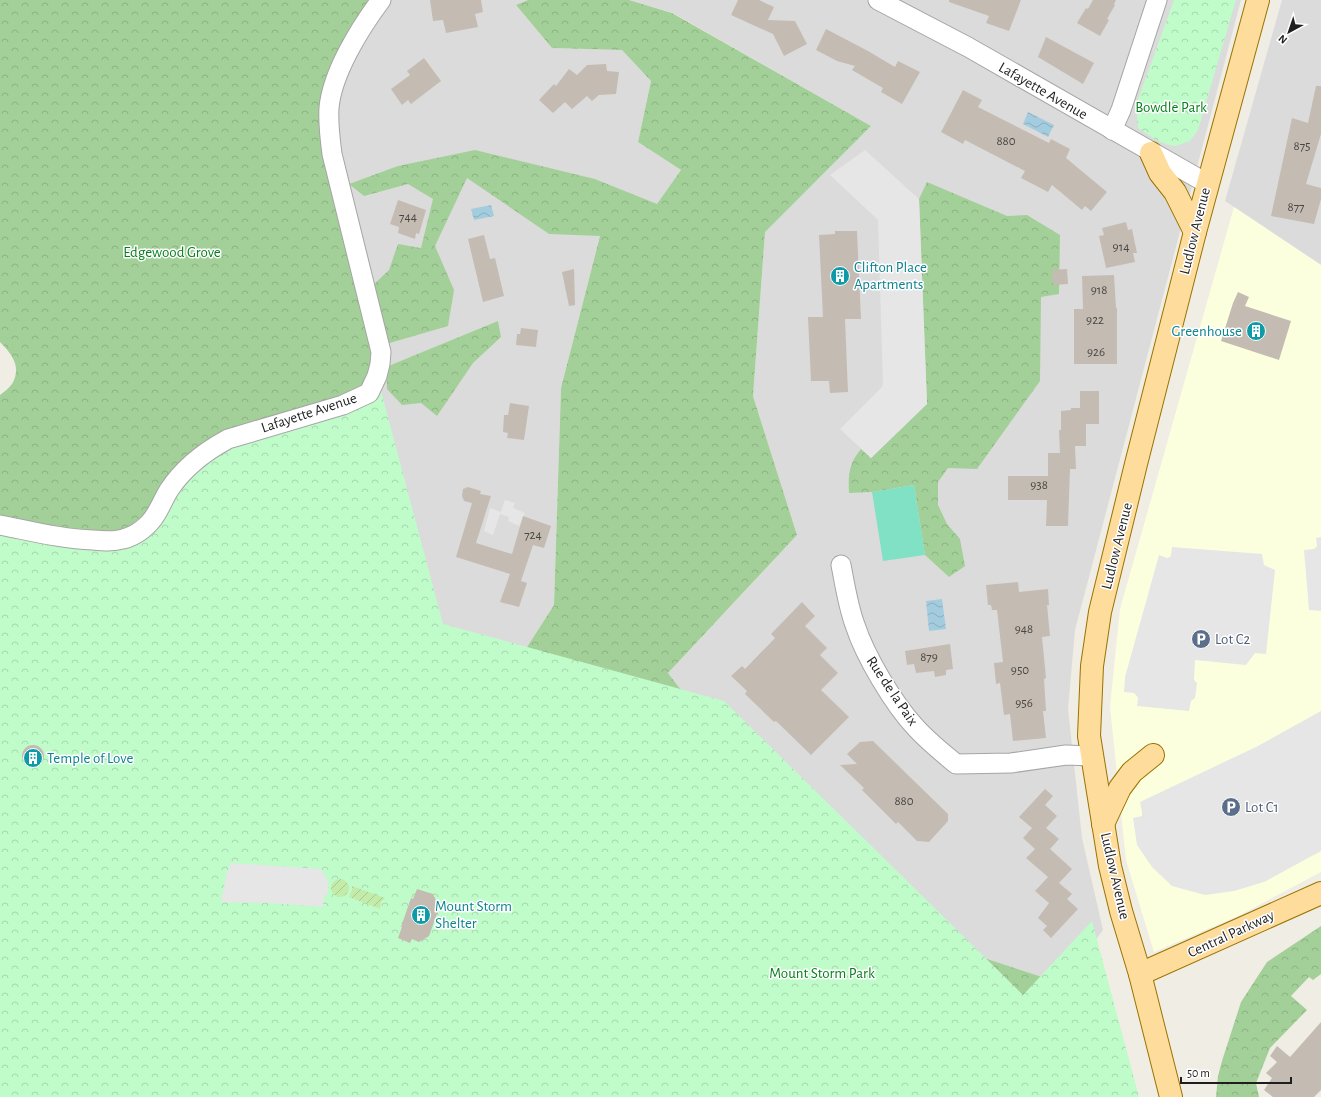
<svg xmlns="http://www.w3.org/2000/svg" width="1321" height="1097" font-family="'Alegreya Sans',sans-serif">
  <style>
    .residential { fill: #dcdbdb }
    .education { fill: #fcffde }
    .forest { fill: url(#forest-crowns) }
    .park { fill: url(#park-crowns) }
    .garden { fill: url(#garden-furrows) }
    .pitch { fill: #80e1c4 }
    .parking { fill: #e6e6e6 }
    .water { fill: url(#water-waves) }
    .building { fill: #c4bcb3 }
    .lines { fill: none; stroke-linecap: round; stroke-linejoin: round }
    .minor-casing { stroke: #a5a5a5; stroke-width: 21 }
    .major-casing { stroke: #997400; stroke-width: 24 }
    .minor { stroke: #fff; stroke-width: 19 }
    .major { stroke: #fedc9b; stroke-width: 22 }
    .labels { text-anchor: middle; dominant-baseline: central; stroke-width: 3; stroke-linejoin: round; paint-order: stroke }
    .number-label { font-size: 13px; fill: #484643 }
    .street-label { font-size: 15px; fill: #1e1e1e; stroke: #fff }
    .park-label { font-size: 15px; fill: #09801e; stroke: #fff }
    .culture-label { font-size: 15px; fill: #0d838f; stroke: #fff; text-anchor: start }
    .service-label { font-size: 15px; fill: #4e5e75; stroke: #fff; text-anchor: start }
  </style>
  <defs>
    <pattern id="forest-crowns" width="20" height="18" patternUnits="userSpaceOnUse"><rect width="20" height="18" fill="#a3d098"/><path d="M2 6a3 3 0 1 1 6 0M12 15a3 3 0 1 1 6 0" fill="none" stroke="#8cb283"/></pattern>
    <pattern id="park-crowns" width="20" height="18" patternUnits="userSpaceOnUse"><rect width="20" height="18" fill="#c0fbca"/><path d="M2 6a3 3 0 1 1 6 0M12 15a3 3 0 1 1 6 0" fill="none" stroke="#a5d7ad"/></pattern>
    <pattern id="garden-furrows" width="10" height="10" patternUnits="userSpaceOnUse"><rect width="10" height="10" fill="#c3eba9"/><path d="M-1 1l2-2M0 10L10 0M9 11l2-2" fill="none" stroke="#a7c991"/></pattern>
    <pattern id="water-waves" width="16" height="10" patternUnits="userSpaceOnUse"><rect width="16" height="10" fill="#a3ccde"/><path d="M0 5q4-4 8 0t8 0" fill="none" stroke="#8cafbe"/></pattern>
  </defs>
  <rect width="100%" height="100%" fill="#f0ede4"/>
  <!-- residential -->
  <g class="residential">
    <polygon points="369,0 528,0 516,5 552,48 622,50 651,81 638,142 681,170 657,205 595,179 600,236 561,388 554,605 520,658 440,636 406,512 326,154 356,21"/>
    <polygon points="629,0 1241,0 1075,630 1068,709 1082,838 1103,930 1064,984 888,927 728,751 668,673 797,535 753,396 765,231 871,126 673,13"/>
    <polygon points="1282,0 1321,0 1321,265 1225,201"/>
  </g>
  <!-- education -->
  <polygon class="education" points="1234,207 1321,265 1321,872 1238,916 1154,952 1126,860 1110,707 1120,609"/>
  <!-- forest -->
  <g class="forest">
    <path d="M0,0H369L356,21L327,85L373,360L365,387L152,506L141,517L130,526L119,531L96,533L32,523L18,518L0,516V395C4,392 9,388 12,384C22,367 12,354 0,342Z"/>
    <polygon points="528,0 629,0 672,13 871,126 765,232 753,396 797,535 668,673 728,751 888,927 1064,984 1108,1097 0,1097 0,845 520,658 554,605 561,388 600,236 549,234 467,178 435,246 454,290 448,326 383,345 370,288 389,270 398,244 421,248 433,199 408,184 364,196 349,184 398,166 475,150 595,179 657,204 681,170 638,142 651,81 622,50 552,48 516,5"/>
    <path d="M927,182L1007,216L1027,215L1060,235L1059,294L1041,297L1040,381L977,469L948,468L938,482V505L947,524L960,539L965,566L949,577L925,555L914,485L872,492L849,493C848,475 849,463 861,449L871,458L927,404L919,199Z"/>
    <polygon points="498,321 501,337 473,363 437,416 421,403 402,405 387,389 386,367"/>
    <polygon points="1321,926 1321,974 1313,980 1309,977 1291,996 1307,1010 1270,1048 1256,1083 1259,1097 1216,1097 1218,1076 1222,1061 1241,1002 1267,962"/>
  </g>
  <!-- park -->
  <g class="park">
    <polygon points="1174,0 1236,0 1198,130 1190,141 1175,146 1169,145 1158,141 1138,128 1136,105"/>
    <polygon points="377,376 443,624 724,701 1023,995 1092,921 1139,1097 0,1097 0,525 123,539 195,459 343,405"/>
  </g>
  <!-- garden -->
  <g class="garden">
    <circle cx="340" cy="888" r="9"/>
    <polygon points="352,886 385,898 381,902 380,909 349,897 352,890"/>
  </g>
  <!-- pitch -->
  <polygon class="pitch" points="914,485 925,555 883,561 872,492"/>
  <!-- parking -->
  <g class="parking">
    <polygon points="865,150 919,199 927,404 871,458 840,429 882,387 883,384 878,220 830,175"/>
    <polygon points="505,500 515,503 513,508 525,513 519,526 508,521 509,517 500,514 493,535 484,531 490,508 501,512"/>
    <polygon points="1321,537 1321,611 1309,610 1304,550 1314,549 1317,546 1316,538"/>
    <polygon points="1172,547 1262,554 1264,565 1275,570 1266,654 1255,653 1246,665 1195,660 1194,680 1197,683 1196,691 1195,698 1191,701 1189,711 1137,706 1138,698 1136,695 1134,693 1124,692 1125,677 1159,555 1167,558 1170,557 1171,555"/>
    <polygon points="1321,711 1321,851 1264,882 1234,891 1205,895 1172,886 1152,867 1137,845 1133,818 1142,816 1142,812 1140,802 1258,746"/>
    <polygon points="231,863 321,869 328,881 328,893 324,896 323,907 270,903 221,902 227,872"/>
  </g>
  <!-- water -->
  <g class="water">
    <polygon points="1028,112 1054,125 1048,137 1023,124"/>
    <polygon points="491,205 494,216 474,220 471,209"/>
    <polygon points="942,599 946,629 929,631 926,601"/>
  </g>
  <!-- building -->
  <g class="building">
    <polygon points="430,0 481,0 483,12 475,14 478,27 446,33 443,20 433,21"/>
    <polygon points="738,0 759,0 774,7 768,20 795,21 807,44 784,56 773,34 731,15"/>
    <polygon points="949,0 1021,0 1009,31 986,23 989,16 949,2"/>
    <polygon points="1093,0 1116,0 1114,4 1115,5 1107,19 1109,20 1100,36 1077,23 1086,8 1088,9"/>
    <polygon points="826,29 868,51 895,67 898,61 920,72 902,104 881,92 883,88 852,70 855,66 837,61 816,50"/>
    <polygon points="1046,37 1094,63 1083,84 1038,57"/>
    <polygon points="424,58 441,81 411,104 408,100 402,105 391,89 410,75 407,71"/>
    <polygon points="606,64 607,71 619,72 616,94 599,95 592,101 587,96 572,109 565,102 553,113 539,100 554,84 556,86 569,69 577,75 587,65"/>
    <polygon points="1316,86 1321,86 1321,134 1306,184 1321,188 1321,199 1314,224 1271,216 1292,118 1308,123"/>
    <polygon points="963,90 982,100 978,107 1049,143 1051,139 1070,149 1066,158 1107,192 1091,211 1085,206 1082,210 1052,185 1048,192 1021,178 1025,171 965,140 963,144 941,132"/>
    <polygon points="398,200 426,210 419,234 416,233 415,239 398,233 399,227 390,224"/>
    <polygon points="1126,222 1128,230 1132,229 1137,253 1133,253 1135,262 1106,268 1099,236 1104,235 1102,228"/>
    <polygon points="835,231 857,231 861,319 845,319 848,392 830,393 829,381 811,381 808,317 823,317 819,235 835,234"/>
    <polygon points="484,235 490,259 495,258 504,296 483,302 468,239"/>
    <polygon points="574,269 575,305 569,306 562,272"/>
    <polygon points="1067,269 1068,284 1053,285 1052,270"/>
    <polygon points="1114,275 1116,308 1117,308 1117,364 1074,364 1074,309 1083,309 1082,276"/>
    <polygon points="1238,292 1249,297 1245,306 1291,321 1279,360 1221,341 1233,303"/>
    <polygon points="521,328 538,330 536,347 516,345 517,334 520,334"/>
    <polygon points="1080,391 1099,391 1099,424 1086,424 1086,446 1075,446 1076,469 1070,469 1068,526 1046,526 1047,500 1008,500 1008,476 1048,476 1048,453 1060,453 1059,430 1061,430 1061,411 1071,410 1071,408 1080,408"/>
    <polygon points="510,403 529,406 524,440 507,438 508,433 503,432 504,415 508,415"/>
    <polygon points="468,487 481,491 480,494 491,496 476,543 512,554 523,516 551,526 544,548 533,545 521,581 527,583 519,607 500,602 510,574 456,557 472,503 464,501 462,496 463,489"/>
    <polygon points="1018,582 1019,592 1048,589 1049,605 1047,605 1050,636 1042,637 1046,678 1044,679 1046,711 1043,711 1046,738 1013,741 1010,714 1004,715 1000,683 996,684 994,663 1003,662 997,610 992,610 991,605 988,605 986,585"/>
    <polygon points="802,602 815,616 805,626 827,648 820,655 838,673 821,690 849,717 811,755 776,721 774,722 745,694 747,691 731,676 742,666 745,669 775,638 771,634"/>
    <polygon points="950,644 953,669 946,670 946,675 935,677 934,671 916,673 914,664 907,665 905,651"/>
    <polygon points="873,741 948,814 948,821 929,842 917,841 898,822 896,824 862,790 864,788 840,765 857,764 847,754 860,742"/>
    <circle cx="33" cy="756" r="11"/>
    <polygon points="1045,789 1053,796 1045,805 1057,816 1046,828 1059,839 1050,849 1072,869 1059,883 1072,894 1067,899 1078,909 1051,938 1043,930 1047,926 1038,918 1049,903 1035,891 1048,877 1026,858 1035,849 1023,838 1032,828 1019,817"/>
    <polygon points="417,889 433,894 438,904 435,910 438,911 429,936 419,942 412,939 410,943 398,938 402,927 401,927 411,898 413,899"/>
    <polygon points="1321,1022 1321,1090 1314,1097 1273,1097 1264,1090 1272,1078 1266,1073 1277,1062 1270,1056 1277,1046 1290,1057"/>
  </g>
  <g class="lines">
    <!-- minor casing -->
    <g class="minor-casing">
      <g id="minor">
        <polyline points="878,0 968,47 1208,184"/>
        <polyline points="1112,130 1121,110 1157,0"/>
        <path d="M0,525C31,531 61,539 93,540C103,541 113,542 123,539C136,536 149,526 156,514C161,506 164,498 169,490C184,467 204,452 228,439L343,405L369,393L377,376L380,364L381,352L332,154C330,139 328,123 329,108C332,73 360,28 381,0"/>
        <path d="M841,565C845,585 848,606 855,625C865,656 894,705 917,729C929,742 943,753 956,764L1011,763L1066,755L1091,756"/>
      </g>
    </g>
    <!-- major casing -->
    <g class="major-casing">
      <g id="major">
        <polyline points="1151,153 1160,173 1175,192 1195,232"/>
        <polyline points="1103,824 1120,788 1132,772 1153,755"/>
        <polyline points="1140,974 1321,893"/>
        <polyline points="1171,1097 1140,974 1121,911 1110,866 1089,736 1092,666 1100,612 1136,464 1195,232 1258,0"/>
      </g>
    </g>
    <!-- minor -->
    <use href="#minor" class="minor"/>
    <!-- major -->
    <use href="#major" class="major"/>
  </g>
  <!-- icons -->
  <defs>
    <g id="building-disc" transform="scale(1)"><circle r="9.5" fill="#0f9aa8" stroke="#fff"/><path d="M-4-6H4V6H1V3H-1V6H-4ZM-2.5-4.3h1.7v1.8h-1.7ZM.8-4.3h1.7v1.8H.8ZM-2.5-1h1.7V.8h-1.7ZM.8-1h1.7V.8H.8Z" fill="#fff"/></g>
    <g id="parking-disc" transform="scale(1)"><circle r="9.5" fill="#5c6f8a" stroke="#fff"/><path d="M-3.5-5.5H1a3.5 3.5 0 0 1 0 7H-1V5.5H-3.5ZM-1-3.4V-.6H.8a1.4 1.4 0 0 0 0-2.8Z" fill="#fff"/></g>
  </defs>
  <g fill-rule="evenodd">
    <use href="#building-disc" x="840" y="276"/>
    <use href="#building-disc" x="1256" y="331"/>
    <use href="#parking-disc" x="1201" y="639"/>
    <use href="#building-disc" x="33" y="758"/>
    <use href="#parking-disc" x="1231" y="807"/>
    <use href="#building-disc" x="421" y="915"/>
  </g>
  <g class="labels">
    <!-- number labels -->
    <g class="number-label">
      <text x="1006" y="141">880</text>
      <text x="1302" y="146">875</text>
      <text x="1296" y="207">877</text>
      <text x="408" y="217">744</text>
      <text x="1121" y="247">914</text>
      <text x="1099" y="290">918</text>
      <text x="1095" y="320">922</text>
      <text x="1096" y="352">926</text>
      <text x="1039" y="485">938</text>
      <text x="533" y="535">724</text>
      <text x="1024" y="629">948</text>
      <text x="929" y="657">879</text>
      <text x="1020" y="670">950</text>
      <text x="1024" y="703">956</text>
      <text x="904" y="801">880</text>
    </g>
    <!-- street labels -->
    <g class="street-label">
      <text transform="translate(1043 91) rotate(30)">Lafayette Avenue</text>
      <text transform="translate(1195 231) rotate(-76)">Ludlow Avenue</text>
      <text transform="translate(309 413) rotate(-18)">Lafayette Avenue</text>
      <text transform="translate(1117 546) rotate(-76)">Ludlow Avenue</text>
      <text transform="translate(892 691) rotate(56)">Rue de la Paix</text>
      <text transform="translate(1115 876) rotate(77)">Ludlow Avenue</text>
      <text transform="translate(1231 934) rotate(-25)">Central Parkway</text>
    </g>
    <!-- park labels -->
    <g class="park-label">
      <text x="1171" y="107">Bowdle Park</text>
      <text x="172" y="252">Edgewood Grove</text>
      <text x="822" y="973">Mount Storm Park</text>
    </g>
    <!-- culture labels -->
    <g class="culture-label">
      <text x="854" y="267">Clifton Place<tspan x="854" dy="17">Apartments</tspan></text>
      <text x="1242" y="331" text-anchor="end">Greenhouse</text>
      <text x="47" y="758">Temple of Love</text>
      <text x="435" y="906">Mount Storm<tspan x="435" dy="17">Shelter</tspan></text>
    </g>
    <!-- service labels -->
    <g class="service-label">
      <text x="1215" y="639">Lot C2</text>
      <text x="1245" y="807">Lot C1</text>
    </g>
  </g>
  <!-- north arrow -->
  <g transform="translate(1289 32) rotate(220)" stroke="#ffffff" stroke-width="3" paint-order="stroke">
  <path d="M0-3L7 15L0 10L-7 15Z" fill="#1e1e1e"/>
  <text y="-6" font-size="11" font-weight="bold" text-anchor="middle" fill="#1e1e1e">N</text>
  </g>
  <!-- scale -->
  <path d="M1181 1077v6h110v-6" fill="none" stroke="#1e1e1e" stroke-width="2"/>
  <text x="1187" y="1077" font-size="12" fill="#1e1e1e" stroke="#ffffff" stroke-width="3" paint-order="stroke">50 m</text>
</svg>
